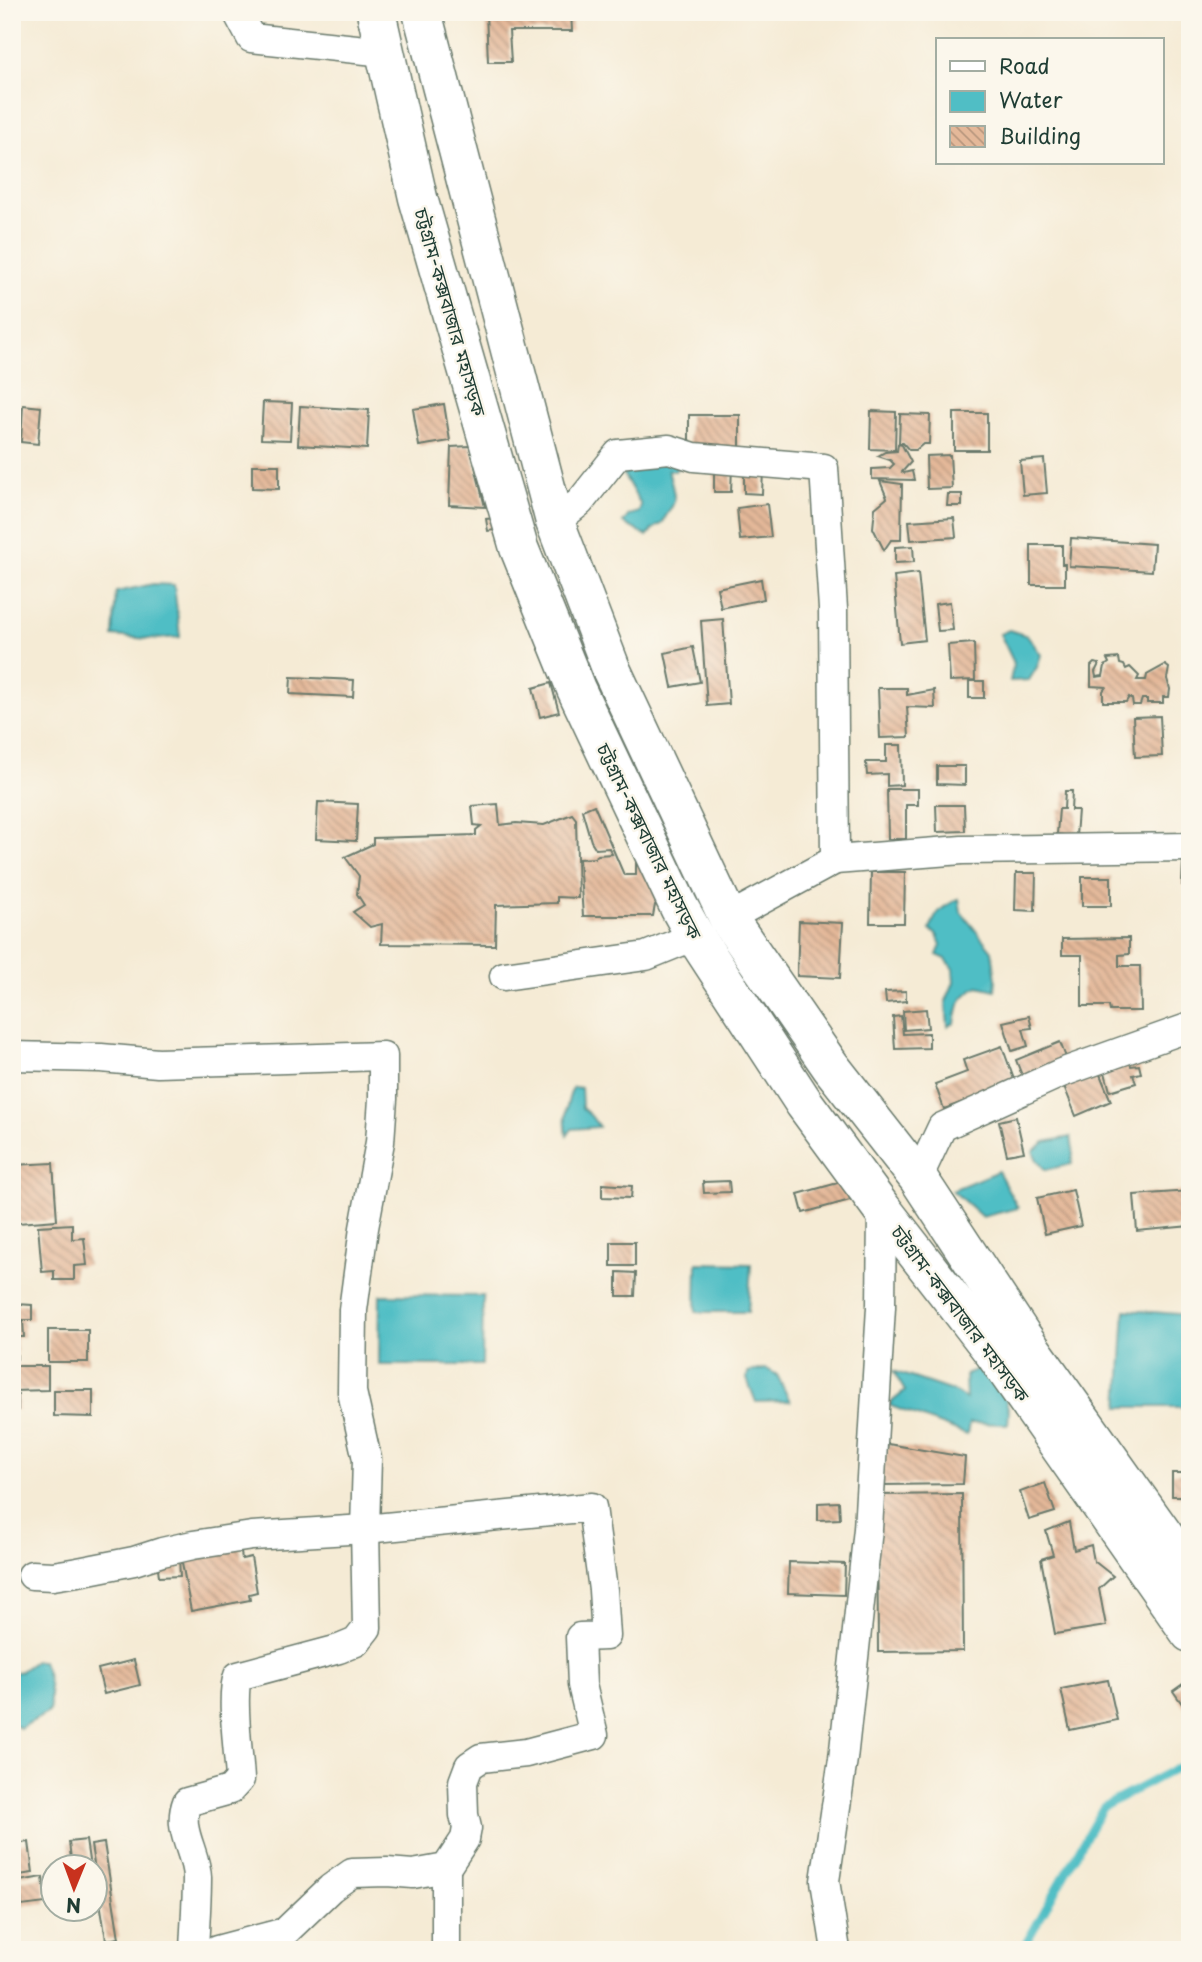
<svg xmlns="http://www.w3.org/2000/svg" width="1202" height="1962" font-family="'Playpen Sans','Noto Sans Bengali',sans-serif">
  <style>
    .water { fill: #50bec5; stroke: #387e7c; stroke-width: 2 }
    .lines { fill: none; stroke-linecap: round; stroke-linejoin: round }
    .stream { stroke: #50bec5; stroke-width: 8 }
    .building { fill: url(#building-back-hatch) }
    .minor-casing { stroke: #6a7a6c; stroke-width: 31 }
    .trunk-casing { stroke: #6a7a6c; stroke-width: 41 }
    .minor { stroke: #fff; stroke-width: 28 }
    .trunk { stroke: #fff; stroke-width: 38 }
    .labels { text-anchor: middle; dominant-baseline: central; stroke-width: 5; stroke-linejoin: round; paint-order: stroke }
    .street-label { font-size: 19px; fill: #1f3d34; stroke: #fbf7ec }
  </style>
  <defs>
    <pattern id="building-back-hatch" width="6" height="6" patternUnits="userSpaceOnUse" patternTransform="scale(1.75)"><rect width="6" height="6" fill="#e4b899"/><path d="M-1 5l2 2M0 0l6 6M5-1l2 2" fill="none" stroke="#b8977e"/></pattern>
  </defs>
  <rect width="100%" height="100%" fill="#fbf7ec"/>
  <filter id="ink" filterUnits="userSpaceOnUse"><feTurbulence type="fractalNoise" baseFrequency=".0143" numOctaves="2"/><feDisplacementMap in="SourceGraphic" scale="14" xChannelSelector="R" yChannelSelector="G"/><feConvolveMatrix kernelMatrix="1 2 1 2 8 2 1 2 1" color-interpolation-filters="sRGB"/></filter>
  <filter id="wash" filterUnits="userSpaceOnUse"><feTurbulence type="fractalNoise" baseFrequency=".00686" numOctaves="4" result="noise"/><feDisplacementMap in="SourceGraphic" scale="28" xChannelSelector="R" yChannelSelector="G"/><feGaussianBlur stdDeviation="1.57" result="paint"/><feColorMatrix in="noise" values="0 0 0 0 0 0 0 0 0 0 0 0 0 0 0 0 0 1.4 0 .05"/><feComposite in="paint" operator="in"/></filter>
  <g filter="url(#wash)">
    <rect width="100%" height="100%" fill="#f5ebd5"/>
    <!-- water -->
    <g class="water">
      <path d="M624,456L684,459L675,471L668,470C670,479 675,492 674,501C672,510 665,514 663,523L653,529L647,536L623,523L629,515L639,512L641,505L621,470Z"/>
      <polygon points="153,584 174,585 180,637 149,639 113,636 116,592"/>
      <polygon points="1009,630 1028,636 1041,655 1037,667 1029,680 1010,681 1014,663 1000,634"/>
      <path d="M959,899L961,912L992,951L996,979L995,990L978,986C960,997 958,1003 955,1023L948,1026L946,1001L954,982L953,969L946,959L937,955L941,945L937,935L930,930C936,911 942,907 959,899Z"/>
      <path d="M573,1087L581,1088L582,1108L591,1116L599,1127L572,1129L567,1136C564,1118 566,1104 573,1087Z"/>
      <polygon points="1071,1137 1073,1151 1072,1164 1045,1170 1037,1160 1033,1151 1045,1142"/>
      <polygon points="998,1171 1018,1208 982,1217 952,1190"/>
      <polygon points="697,1263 751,1264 748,1312 696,1312"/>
      <polygon points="380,1295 483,1296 482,1365 379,1365"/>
      <polygon points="1125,1310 1190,1315 1187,1407 1119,1407"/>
      <polygon points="995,1363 1009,1411 1008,1424 969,1423 967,1435 888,1405 905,1391 893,1371 955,1392 966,1399 965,1375 978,1370 987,1379"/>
      <polygon points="767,1369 777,1375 790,1401 756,1402 747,1379 748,1372"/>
      <path d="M35,1661H42C49,1680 52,1691 49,1712L20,1728L12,1724V1673L21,1671Z"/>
    </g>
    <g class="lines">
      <!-- stream -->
      <polyline class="stream" points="1022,1950 1103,1807 1190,1761"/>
    </g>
    <g id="blocks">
      <!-- building -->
      <g class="building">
        <polygon points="486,12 571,12 572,31 509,31 511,62 488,62"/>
        <polygon points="263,402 292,403 290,440 261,439"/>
        <polygon points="444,404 450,441 419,446 413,409"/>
        <polygon points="23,405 41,407 38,444 21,442"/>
        <polygon points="300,406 369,410 367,449 298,445"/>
        <polygon points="871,411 896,412 895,450 870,449"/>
        <rect x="954" y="413" width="33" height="37"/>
        <polygon points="900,414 930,415 929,444 923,444 916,450 909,450 903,443 899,443"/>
        <rect x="689" y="415" width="51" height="38"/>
        <polygon points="898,444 902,445 911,462 902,472 904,473 912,471 914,480 872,479 872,469 890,468 894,464 890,460 878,456 885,452 897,451"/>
        <polygon points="470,446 485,507 449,505 451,447"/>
        <polygon points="950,455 952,488 927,489 926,456"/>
        <polygon points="1044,459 1047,493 1023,495 1020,461"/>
        <polygon points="252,465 279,465 279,489 252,488"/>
        <polygon points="714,465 732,466 731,492 714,492"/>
        <polygon points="744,470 763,470 762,494 744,493"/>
        <polygon points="880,481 902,484 901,540 891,540 884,550 873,528 875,508 887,498"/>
        <polygon points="948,494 962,494 962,506 947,506"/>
        <polygon points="767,504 771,537 740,540 737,508"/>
        <polygon points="495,518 496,530 488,531 486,519"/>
        <polygon points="954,518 956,537 911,540 909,521"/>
        <polygon points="1071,538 1154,544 1152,571 1069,566"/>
        <polygon points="1031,545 1062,545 1062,564 1065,564 1065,585 1031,585"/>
        <polygon points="913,546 914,562 895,563 895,547"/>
        <polygon points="918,573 925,640 900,643 894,576"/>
        <polygon points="761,579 764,599 721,608 717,588"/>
        <polygon points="950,602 953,630 938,631 935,604"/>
        <polygon points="723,619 729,704 707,706 701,621"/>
        <polygon points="974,643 975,680 950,681 948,645"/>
        <polygon points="693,647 700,682 672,687 665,653"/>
        <polygon points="1119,658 1120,664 1124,665 1126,669 1130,667 1139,676 1137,680 1146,680 1147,675 1165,665 1169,668 1167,679 1170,689 1169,697 1163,697 1163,703 1147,703 1147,699 1142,699 1140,705 1133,705 1132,699 1129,697 1126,702 1103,702 1103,691 1106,687 1091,686 1091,666 1094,663 1099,664 1095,672 1096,677 1103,676 1105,666 1109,663 1107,659"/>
        <polygon points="291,677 354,680 353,697 290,694"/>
        <rect x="969" y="681" width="15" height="17"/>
        <polygon points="551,683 559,712 540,717 533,688"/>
        <polygon points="878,688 907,688 907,695 934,690 935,708 907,707 909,737 880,738"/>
        <polygon points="1160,716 1162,756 1135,757 1133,717"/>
        <polygon points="886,745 901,745 902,785 887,786 887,774 867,775 866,762 886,762"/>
        <polygon points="937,766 965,766 965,785 937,784"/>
        <polygon points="887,789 918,789 918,805 906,805 906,839 888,839"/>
        <polygon points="1065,791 1072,791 1071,810 1078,810 1076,836 1057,834 1059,809 1064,809"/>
        <polygon points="318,802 358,804 356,841 316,839"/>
        <polygon points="498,804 500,825 516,823 544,825 572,814 576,819 578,898 557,897 557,903 496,905 495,945 381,944 382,924 370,927 353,912 364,905 357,894 359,876 345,857 373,844 373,838 476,835 476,830 481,826 474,825 472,806"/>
        <polygon points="594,805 624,875 636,875 636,851 667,901 655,905 653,916 583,916 579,859 594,858 598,855 612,854 609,848 596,849 591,841 582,810"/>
        <polygon points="936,805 964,805 965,831 937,832"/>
        <polygon points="1183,863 1190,864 1190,885 1182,885"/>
        <polygon points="871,872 905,872 904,923 870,923"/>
        <polygon points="1016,873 1036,873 1035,911 1015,910"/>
        <rect x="1082" y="877" width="29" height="29"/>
        <polygon points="799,921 843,923 840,978 797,976"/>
        <polygon points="1129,938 1129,954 1119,955 1119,966 1140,966 1141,1011 1110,1011 1109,1006 1082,1006 1082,955 1062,955 1062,939"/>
        <polygon points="906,991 906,1001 886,1003 885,992"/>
        <polygon points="926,1009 928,1028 904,1030 903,1011"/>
        <polygon points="901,1016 903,1034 929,1033 929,1048 895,1049 893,1017"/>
        <polygon points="1029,1016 1032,1028 1023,1029 1028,1046 1012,1051 1003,1022"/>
        <polygon points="1060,1042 1067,1060 1023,1078 1016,1060"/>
        <polygon points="1002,1046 1016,1085 976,1097 944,1109 935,1084 967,1072 963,1060"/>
        <polygon points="1128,1058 1131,1066 1139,1065 1141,1073 1133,1075 1136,1083 1110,1091 1103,1065"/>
        <polygon points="1097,1067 1111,1101 1076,1116 1062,1081"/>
        <polygon points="1016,1117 1024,1152 1007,1155 999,1121"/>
        <polygon points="53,1163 57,1220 18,1223 14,1165"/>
        <polygon points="729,1181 730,1192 704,1193 703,1182"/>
        <polygon points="845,1181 850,1200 803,1213 798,1194"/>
        <polygon points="602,1184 632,1186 631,1198 602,1197"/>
        <polygon points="1073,1190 1081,1226 1045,1234 1037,1198"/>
        <polygon points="1190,1191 1190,1226 1137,1231 1134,1195"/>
        <polygon points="72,1224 72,1239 84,1238 87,1265 74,1266 74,1280 54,1280 54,1271 42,1272 38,1226"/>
        <rect x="611" y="1242" width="24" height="24"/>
        <polygon points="617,1272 636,1273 635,1296 617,1296"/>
        <polygon points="17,1304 32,1305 32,1320 23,1320 24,1337 16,1337 17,1359 12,1360 12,1309 17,1309"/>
        <rect x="48" y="1330" width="40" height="32"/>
        <polygon points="12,1366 48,1366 48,1390 12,1391"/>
        <polygon points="54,1390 93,1390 93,1417 54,1416"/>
        <polygon points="12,1394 18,1395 18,1410 12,1410"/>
        <polygon points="888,1444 965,1457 963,1484 881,1485"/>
        <polygon points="1172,1473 1184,1473 1183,1496 1172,1496"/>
        <polygon points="1045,1483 1055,1512 1029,1520 1020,1492"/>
        <polygon points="962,1494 963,1651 878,1652 877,1495"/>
        <polygon points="839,1502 840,1519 818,1520 818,1503"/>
        <polygon points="1069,1522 1074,1550 1091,1545 1094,1561 1113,1576 1099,1589 1106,1626 1055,1634 1041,1559 1053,1555 1046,1531"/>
        <polygon points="240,1546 242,1559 251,1557 257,1592 249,1594 250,1600 191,1611 181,1557"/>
        <polygon points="179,1557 180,1576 159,1577 157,1558"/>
        <polygon points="789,1562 845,1564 844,1595 788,1593"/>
        <polygon points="134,1660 140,1685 104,1694 98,1669"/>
        <polygon points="1108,1680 1117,1720 1070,1730 1061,1689"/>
        <polygon points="1183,1684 1190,1694 1190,1715 1173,1691"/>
        <polygon points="86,1840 90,1867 72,1868 69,1842"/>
        <polygon points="29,1842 33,1873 12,1876 12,1844"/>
        <polygon points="104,1843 119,1938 106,1940 91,1845"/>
        <polygon points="43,1877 46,1903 22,1906 19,1881"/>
      </g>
    </g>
  </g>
  <g filter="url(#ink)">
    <use href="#blocks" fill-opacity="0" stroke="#6a7a6c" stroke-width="2"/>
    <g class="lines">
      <!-- minor casing -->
      <g class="minor-casing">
        <g id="minor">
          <polyline points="237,12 251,38 385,52"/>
          <polyline points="555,522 580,502 618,454 669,449 694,457 824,468 833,609 835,860 962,850 1190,847"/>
          <polyline points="728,918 835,860"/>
          <polyline points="504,976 646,956 695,936"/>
          <path d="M12,1056L101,1058L158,1063L383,1056V1099L380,1142L364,1228L353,1310L352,1392L367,1459L365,1529L367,1628L356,1642L339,1649L238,1676C230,1695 239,1755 240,1779L230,1790L187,1802C176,1830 196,1851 197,1877C197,1901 195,1926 194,1950"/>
          <polyline points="918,1178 942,1127 1061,1073 1190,1027"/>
          <polyline points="32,1575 53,1576 78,1572 134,1561 162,1552 193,1545 252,1536 365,1529 592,1507 603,1590 606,1636 580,1637 582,1685 594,1735 526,1753 481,1758 469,1766 463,1782 464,1815 467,1828 465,1839 446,1868 413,1874 387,1872 352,1873 331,1888 285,1932 217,1950"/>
          <polyline points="446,1950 446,1868"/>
          <polyline points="836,1950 825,1881 843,1759 868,1529 881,1307 882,1209"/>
        </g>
      </g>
      <!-- trunk casing -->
      <g class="trunk-casing">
        <g id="trunk">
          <polyline points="376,12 418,198 519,548 576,689 679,907 695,936 804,1103 882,1209 994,1353 1190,1633"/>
          <polyline points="422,12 555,522 612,671 728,918 831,1067 918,1178 1022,1336 1190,1572"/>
        </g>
      </g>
      <!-- minor -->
      <use href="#minor" class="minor"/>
      <!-- trunk -->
      <use href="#trunk" class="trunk"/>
    </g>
  </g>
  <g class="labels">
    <!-- street labels -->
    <g class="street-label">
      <text transform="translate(451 312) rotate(74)">চট্টগ্রাম-কক্সবাজার মহাসড়ক</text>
      <text transform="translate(650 841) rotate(64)">চট্টগ্রাম-কক্সবাজার মহাসড়ক</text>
      <text transform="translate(961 1313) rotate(53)">চট্টগ্রাম-কক্সবাজার মহাসড়ক</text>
    </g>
  </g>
  <!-- margin -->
  <rect width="1202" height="1962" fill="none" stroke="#fbf7ec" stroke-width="42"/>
  <!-- legend -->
  <rect x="936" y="38" width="228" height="126" fill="#fbf7ec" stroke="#a3ada2" stroke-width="2"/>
  <rect x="950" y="61" width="35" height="10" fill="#ffffff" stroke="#a3ada2" stroke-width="2"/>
  <text x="999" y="74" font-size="21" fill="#1f3d34">Road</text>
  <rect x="950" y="91" width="35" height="21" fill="#50bec5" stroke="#a3ada2" stroke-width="2"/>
  <text x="999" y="108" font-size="21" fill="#1f3d34">Water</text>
  <rect x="950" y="126" width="35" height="21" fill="url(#building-back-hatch)" stroke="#a3ada2" stroke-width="2"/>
  <text x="999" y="144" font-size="21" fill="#1f3d34">Building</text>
  <!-- north arrow -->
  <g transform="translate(74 1888) rotate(181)"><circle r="33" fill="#fbf7ec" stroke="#a3ada2" stroke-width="2"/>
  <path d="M0-5L12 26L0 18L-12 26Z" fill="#c8321e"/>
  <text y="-10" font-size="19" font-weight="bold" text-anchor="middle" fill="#1f3d34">N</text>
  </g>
</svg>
